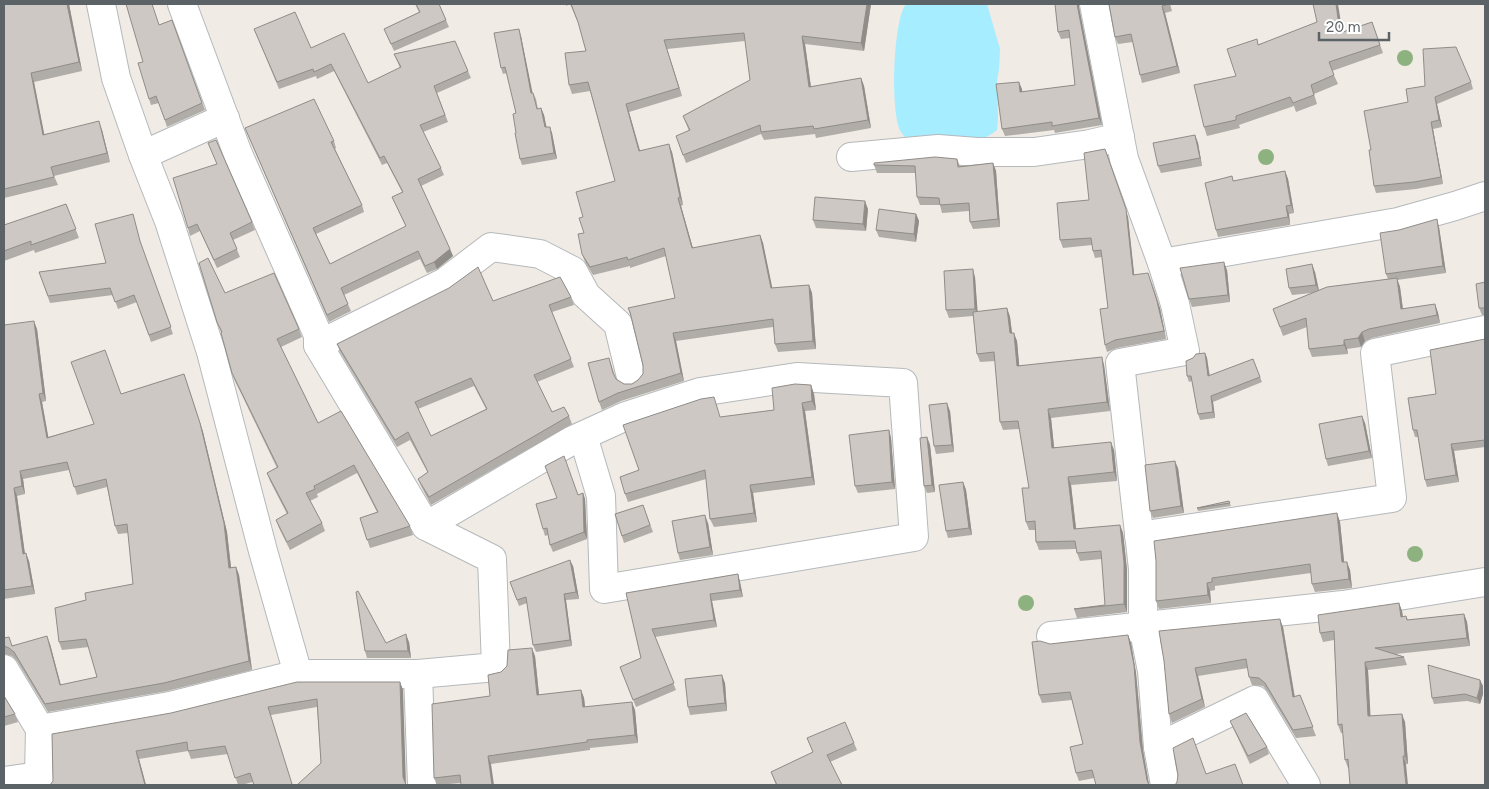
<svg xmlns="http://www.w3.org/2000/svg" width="1489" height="789" font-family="Figtree,sans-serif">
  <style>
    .water { fill: #a5edff }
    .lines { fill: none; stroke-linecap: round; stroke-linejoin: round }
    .minor-casing { stroke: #b5b9bc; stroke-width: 30 }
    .minor { stroke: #fff; stroke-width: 28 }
    .tree { fill: #8eb27f }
    .wall { fill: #b0aca8; fill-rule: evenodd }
    .shaded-wall { fill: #908c88 }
    .building { fill: #cdc8c3; stroke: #908c88; fill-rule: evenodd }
  </style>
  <rect width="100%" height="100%" fill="#f0ebe4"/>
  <!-- water -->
  <path class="water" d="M906,4H987L1000,49L999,69L997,81L998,116L997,130C979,144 968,142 947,142C932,142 909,147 901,132C890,113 893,20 906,4Z"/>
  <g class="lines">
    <!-- minor casing -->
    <g class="minor-casing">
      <g id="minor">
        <polyline points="101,4 116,78 143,155 225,118"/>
        <polyline points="182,4 238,154 318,335 318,345 426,526 571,441 626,416 700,392 797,377 903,383 914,537 604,589 601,496 583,436"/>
        <polyline points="1094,4 1124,159 1162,263 1175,304 1185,351 1120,363 1143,569 1143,626 1152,671 1158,747 1165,785"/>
        <polyline points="143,155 169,221 211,352 263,551 298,674"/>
        <polyline points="851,157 938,149 977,152 1034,152 1090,144 1120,137"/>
        <polyline points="1162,263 1398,222 1455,206 1485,196"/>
        <polyline points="318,345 445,282 491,247 540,254 573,271 586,295 618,324 631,377"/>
        <polyline points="1139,536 1392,498 1375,353 1485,330"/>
        <polyline points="1051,636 1343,605 1485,582"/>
        <polyline points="4,669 40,729 39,776 41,785"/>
        <polyline points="418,674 422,785"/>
        <polyline points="40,729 170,706 298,674 418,674 496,667 492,559 426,526"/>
        <polyline points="1158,747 1255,700 1306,785"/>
        <polyline points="4,781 39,776"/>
      </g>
    </g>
    <!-- minor -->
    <use href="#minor" class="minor"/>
  </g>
  <!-- trees -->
  <g class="tree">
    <circle cx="1405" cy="58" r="8"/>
    <circle cx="1266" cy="157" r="8"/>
    <circle cx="1415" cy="554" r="8"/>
    <circle cx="1026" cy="603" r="8"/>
  </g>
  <!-- wall -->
  <g class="wall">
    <polygon points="4,4 69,4 82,71 34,82 44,134 102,130 110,162 54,176 58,185 4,198"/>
    <polygon points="415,4 439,4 449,27 394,51 384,29 419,12"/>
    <polygon points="566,4 871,4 864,51 805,44 811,87 861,78 864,86 871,128 816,138 815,134 764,140 761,134 686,163 676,136 689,131 683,116 750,80 745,41 667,49 682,96 629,112 640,150 672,152 683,205 681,206 693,248 760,235 763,243 772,288 809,285 812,293 816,349 778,352 775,344 773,327 676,341 684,381 621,401 602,410 599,402 609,358 616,379 624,384 632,384 638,380 643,374 643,365 631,317 628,308 675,298 666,256 630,268 630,266 593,275 585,262 582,254 584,233 583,217 615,181 590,91 572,94 569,85 586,51 579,25 570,4 566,6"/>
    <polygon points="1055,4 1079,4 1079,7 1102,125 1055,133 1054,130 1005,136 1002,129 1019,82 1022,92 1075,85 1070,38 1061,39 1058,32"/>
    <polygon points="1109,4 1170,4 1172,11 1165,13 1180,73 1142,83 1140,75 1133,42 1118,44 1115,37"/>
    <polygon points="172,20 205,110 167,127 159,103 151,105 149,99 159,25"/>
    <polygon points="1372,22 1383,53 1332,71 1338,84 1314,94 1317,104 1296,112 1294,106 1239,125 1240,128 1207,136 1204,127 1236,76 1259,44 1342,32"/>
    <polygon points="254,29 311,48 368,83 400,68 394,54 468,71 471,78 437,93 448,122 423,132 441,168 444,175 421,186 453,256 437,269 427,273 420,259 344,295 351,311 329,322 245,128 334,141 336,148 335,149 362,205 364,212 316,234 330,264 406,227 392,197 402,192 387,163 382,165 334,71 317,79 316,76 279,89"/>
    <polygon points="521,36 532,93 533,93 536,99 538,109 541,108 544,115 546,127 552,133 557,159 522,165 520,159 516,133 516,113 507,73 503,74 501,68"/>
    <polygon points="1471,82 1473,89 1437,104 1442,127 1433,129 1443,184 1416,189 1376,193 1374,186 1371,150 1408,102"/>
    <polygon points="1195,135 1198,143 1202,166 1161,173 1158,166"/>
    <polygon points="208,143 252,222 255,230 233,240 240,257 217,268 200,231 190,236 188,228 217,164"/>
    <polygon points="957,159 960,166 993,163 996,171 1000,227 973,229 970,222 969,211 942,213 940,205 920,205 917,197 916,173 877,173 874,165"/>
    <polygon points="1285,171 1288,179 1294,213 1289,214 1290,225 1218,237 1216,230 1234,181"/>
    <polygon points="66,204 79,238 35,253 34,250 4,261 4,225"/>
    <polygon points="868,209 866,231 816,228 813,220"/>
    <polygon points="133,214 142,248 173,334 151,342 137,302 118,309 113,295 50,303 39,272 106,263"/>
    <polygon points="916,214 919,221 916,242 879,237 876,230"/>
    <polygon points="1128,217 1134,275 1160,308 1166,339 1117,348 1107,352 1105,345 1108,308 1102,257 1095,258 1093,251 1092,245 1063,248 1060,240"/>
    <polygon points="1439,227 1446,273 1397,280 1400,287 1403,309 1435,304 1438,313 1440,323 1372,338 1365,341 1361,347 1347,349 1348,354 1312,357 1309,349 1307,327 1283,336 1273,309 1312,293 1292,295 1289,288 1315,272 1319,290 1388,279 1386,274"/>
    <polygon points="1227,270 1230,302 1192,307 1189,299"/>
    <polygon points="975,277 977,312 1007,308 1010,317 1012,333 1017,341 1019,365 1104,365 1110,411 1051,418 1054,447 1114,450 1117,481 1071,485 1076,529 1120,525 1123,533 1127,570 1127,612 1077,618 1074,609 1105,605 1102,559 1080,561 1077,553 1076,549 1039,550 1036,542 1035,530 1029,530 1026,522 1029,488 1020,429 1003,430 1000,422 995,361 980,362 977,354 973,316 949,318 946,310"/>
    <polygon points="1485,282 1485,315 1482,315 1479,308"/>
    <polygon points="225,293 299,329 302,337 281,347 318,423 410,526 413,535 370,548 360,518 377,512 357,473 317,494 318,497 310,501 322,523 325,531 290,550 279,528 276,520 287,514 270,481 267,473 277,468 235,381 232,373 221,332 217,322"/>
    <path d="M571,297L574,305L552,312L574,367L537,382L552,412L569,416L572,424L431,505L421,486L418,479L428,473L410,440L397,447L340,352L337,344L493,301ZM474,386L486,409L431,436L418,409Z"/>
    <polygon points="4,325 37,329 46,401 42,402 48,437 94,424 121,394 184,374 203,432 227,532 231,568 236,567 239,575 252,670 167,691 48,712 17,661 12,656 4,654 4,638 12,645 50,644 61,685 97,677 89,647 62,650 59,642 86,600 133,584 128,533 118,534 115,526 107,487 77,495 69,470 23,479 25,494 17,496 25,554 29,561 35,594 4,599"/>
    <polygon points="1485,339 1485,447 1454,451 1459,482 1427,487 1425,480 1418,437 1415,437 1413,430 1436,394"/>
    <polygon points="1205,353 1207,358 1210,376 1253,359 1262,382 1213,402 1215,418 1200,420 1198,414 1192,381 1189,382 1187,376"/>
    <polygon points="811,385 814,394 816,410 805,411 815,485 753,493 757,522 714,527 710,519 706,479 628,502 625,494 639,470 721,417 774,410"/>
    <polygon points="950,411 954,452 936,454 934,446"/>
    <polygon points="1365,423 1372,458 1328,466 1326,459"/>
    <polygon points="889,430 891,438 895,489 858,493 855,486"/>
    <polygon points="927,437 930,445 935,492 927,493 924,486"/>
    <polygon points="1178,468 1184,513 1153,518 1150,511"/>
    <polygon points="963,482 966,490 972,535 948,538 946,531"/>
    <polygon points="583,493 585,499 587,539 553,552 550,545 548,535 545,536 543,529 578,495"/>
    <polygon points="1229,501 1231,506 1198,511 1197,508"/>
    <polygon points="643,505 653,532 624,543 615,514"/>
    <polygon points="1337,513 1340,522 1344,562 1350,570 1352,588 1315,592 1312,584 1311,573 1215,586 1215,590 1210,591 1211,603 1159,609 1156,601"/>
    <polygon points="708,523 713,555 680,560 678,553"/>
    <polygon points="573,566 579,599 566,600 572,646 536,652 533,645 527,603 519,606 510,582"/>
    <polygon points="738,574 740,582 743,597 712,601 717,627 655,637 676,690 636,707 620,667 641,658 626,593"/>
    <polygon points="1399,603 1402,611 1403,617 1406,616 1408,620 1464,614 1467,622 1470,646 1396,654 1404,657 1407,665 1368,670 1370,716 1405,722 1408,764 1348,768 1345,760 1343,733 1341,733 1338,725 1334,640 1323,642 1320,633"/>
    <polygon points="1283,627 1295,697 1300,695 1316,736 1296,738 1268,692 1263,686 1252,685 1249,677 1248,668 1198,676 1205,707 1172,723 1169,714 1164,661"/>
    <polygon points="1128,635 1131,643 1136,673 1143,750 1149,785 1094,778 1079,781 1076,773 1083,744 1072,700 1042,703 1039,695 1050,644"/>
    <polygon points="409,642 411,658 367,658 365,651 386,643"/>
    <polygon points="535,656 539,695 581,690 584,698 585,707 635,710 638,743 590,748 590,750 491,764 461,783 437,785 434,778 490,696 501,672"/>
    <polygon points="1480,680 1483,686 1483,694 1480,704 1467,701 1434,704 1432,698"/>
    <polygon points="400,682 403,690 321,763 317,707 271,715 253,782 241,785 238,785 228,754 191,759 188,751 139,759 146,785 50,785 53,781 52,734"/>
    <polygon points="725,683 727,711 690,715 688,707"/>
    <polygon points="4,696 15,714 18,722 4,726"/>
    <polygon points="1230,721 1267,747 1269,754 1250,764 1233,728"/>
    <polygon points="807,738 854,743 857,750 830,762 842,785 776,785 771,772 813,752"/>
  </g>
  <!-- shaded-wall -->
  <g class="shaded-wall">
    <polygon points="67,4 69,4 82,71 79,62"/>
    <polygon points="867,4 871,4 864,51 861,43"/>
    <polygon points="1077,4 1079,4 1079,7 1102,125 1099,118"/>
    <polygon points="1336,4 1338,4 1344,42 1340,33"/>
    <polygon points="1162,6 1165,13 1180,73 1177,66"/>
    <polygon points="519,29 521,36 534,100 531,93"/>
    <polygon points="802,36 805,44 812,95 809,87"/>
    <polygon points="664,40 667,49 682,96 679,88"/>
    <polygon points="31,73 34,82 46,143 43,135"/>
    <polygon points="861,78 864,86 871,128 868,120"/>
    <polygon points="1019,82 1022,89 1023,99 1020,92"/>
    <polygon points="1435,97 1437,104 1442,127 1439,120"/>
    <polygon points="626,104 629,112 642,159 639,151"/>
    <polygon points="541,108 544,115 548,134 545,127"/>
    <polygon points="99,121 102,130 110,162 107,153"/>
    <polygon points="1431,122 1433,129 1443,184 1441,177"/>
    <polygon points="550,127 552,133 557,159 554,153"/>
    <polygon points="1195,135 1198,143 1202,166 1200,158"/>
    <polygon points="669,144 672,152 683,205 680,197"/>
    <polygon points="1105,149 1128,217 1135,282 1133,275"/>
    <polygon points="993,163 996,171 1000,227 998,219"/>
    <polygon points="1285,171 1288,179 1294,213 1291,205"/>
    <polygon points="678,198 681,206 695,256 692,248"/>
    <polygon points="865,201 868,209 866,231 863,224"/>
    <polygon points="1286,206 1289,214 1290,225 1288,217"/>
    <polygon points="916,214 919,221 916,242 914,234"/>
    <polygon points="1437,219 1439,227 1446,273 1443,266"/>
    <polygon points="760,235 763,243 774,296 771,288"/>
    <polygon points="450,249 453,256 437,269 434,262"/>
    <polygon points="1224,262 1227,270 1230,302 1228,295"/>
    <polygon points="1312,264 1315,272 1319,292 1316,285"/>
    <polygon points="973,269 975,277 978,316 975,309"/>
    <polygon points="1397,278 1400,287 1404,318 1401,309"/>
    <polygon points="1151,280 1160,308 1166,339 1164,331"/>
    <polygon points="809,285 812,293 816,349 813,341"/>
    <polygon points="1435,304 1438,313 1440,323 1437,315"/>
    <polygon points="1007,308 1010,317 1013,341 1010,333"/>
    <polygon points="34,321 37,329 46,401 43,393"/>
    <polygon points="1362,332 1365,341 1361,347 1358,338"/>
    <polygon points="673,333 676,341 684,381 681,373"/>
    <polygon points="1014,333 1017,341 1020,374 1017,366"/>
    <polygon points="1344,340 1347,349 1348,354 1344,345"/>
    <polygon points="1205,353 1207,358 1210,382 1208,376"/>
    <polygon points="1102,357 1104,365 1110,411 1107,402"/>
    <polygon points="184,374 203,432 227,532 232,576 229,568"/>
    <polygon points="811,385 814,394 816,410 812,401"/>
    <polygon points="39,394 42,402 50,446 47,438"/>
    <polygon points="1211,396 1213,402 1215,418 1213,412"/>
    <polygon points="802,403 805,411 815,485 812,477"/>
    <polygon points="947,403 950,411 954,452 952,445"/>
    <polygon points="1048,409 1051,418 1055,456 1052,448"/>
    <polygon points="1362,416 1365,423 1372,458 1369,451"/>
    <polygon points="889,430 891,438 895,489 892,482"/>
    <polygon points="927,437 930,445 935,492 932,485"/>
    <polygon points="1111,442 1114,450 1117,481 1114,472"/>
    <polygon points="1451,444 1454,451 1459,482 1456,475"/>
    <polygon points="1175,461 1178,468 1184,513 1181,506"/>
    <polygon points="20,471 23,479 25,494 22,486"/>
    <polygon points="1068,477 1071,485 1077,537 1074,529"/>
    <polygon points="963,482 966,490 972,535 969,528"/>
    <polygon points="750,485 753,493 757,522 754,513"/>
    <polygon points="14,488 17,496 26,562 23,554"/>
    <polygon points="583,493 585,499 587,539 584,532"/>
    <polygon points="1337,513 1340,522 1345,570 1342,562"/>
    <polygon points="705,515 708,523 713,555 710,547"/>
    <polygon points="1120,525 1123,533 1127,570 1127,612 1124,604"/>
    <polygon points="26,553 29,561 35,594 32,586"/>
    <polygon points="570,560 573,566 579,599 576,592"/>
    <polygon points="1347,562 1350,570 1352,588 1349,579"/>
    <polygon points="236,567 239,575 252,670 249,661"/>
    <polygon points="738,574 740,582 743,597 740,590"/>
    <polygon points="1207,583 1210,591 1211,603 1208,595"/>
    <polygon points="564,594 566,600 572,646 570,640"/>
    <polygon points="710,594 712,601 717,627 714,620"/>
    <polygon points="1399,603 1402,611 1404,625 1401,617"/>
    <polygon points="1464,614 1467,622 1470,646 1467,638"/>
    <polygon points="1280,619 1283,627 1296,706 1293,697"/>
    <polygon points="406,634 409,642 411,658 408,651"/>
    <polygon points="1128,635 1131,643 1136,673 1143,750 1149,785 1147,780 1140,742"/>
    <polygon points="47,636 50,644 63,694 60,685"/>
    <polygon points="532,648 535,656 540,704 537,695"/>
    <polygon points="1365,662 1368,670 1371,724 1368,716"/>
    <polygon points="1195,668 1198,676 1205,707 1202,699"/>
    <polygon points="722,675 725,683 727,711 725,703"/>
    <polygon points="1480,680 1483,686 1483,694 1480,704 1477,698"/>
    <polygon points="400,682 403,690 406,785 403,777"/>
    <polygon points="581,690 584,698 586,715 583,707"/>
    <polygon points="632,702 635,710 638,743 635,735"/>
    <polygon points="1402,714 1405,722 1408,764 1405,756"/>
    <polygon points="136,751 139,759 146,785 145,785"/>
    <polygon points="488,756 491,764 494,785 492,785"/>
    <polygon points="1403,756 1406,764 1408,785 1406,785"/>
  </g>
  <!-- building -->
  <g class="building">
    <polygon points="4,4 67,4 79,62 31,73 43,135 99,121 107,153 51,167 54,177 4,189"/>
    <polygon points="126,4 152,4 159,25 172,20 202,103 165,120 156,96 149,99 138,63 143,62"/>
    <polygon points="416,4 439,4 446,20 391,44 384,29 420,12"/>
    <polygon points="571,4 867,4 861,43 802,36 809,87 861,78 868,120 814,129 813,126 761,132 760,125 683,155 676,136 690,130 683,116 750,80 744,33 664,40 679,88 626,104 639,151 669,144 680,197 678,198 692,248 760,235 771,288 809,285 813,341 775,344 773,319 673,333 681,373 618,393 599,402 588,363 609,358 613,373 616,379 624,384 632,384 638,380 643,374 643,365 630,312 628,308 675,298 664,248 628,260 627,257 590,267 582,254 578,234 584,233 579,218 583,217 576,192 615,181 588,82 569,85 565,53 586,51 578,22"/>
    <polygon points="1055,4 1077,4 1099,118 1052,126 1052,122 1002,129 996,84 1019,82 1020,92 1075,85 1069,30 1058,32"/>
    <polygon points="1109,4 1169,4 1162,6 1177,66 1140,75 1131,34 1115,37"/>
    <polygon points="1313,4 1336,4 1340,33 1372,22 1380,45 1329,62 1334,75 1311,85 1314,95 1293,103 1290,97 1236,116 1236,120 1204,127 1194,85 1236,76 1227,49 1257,39 1258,45 1317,22"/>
    <polygon points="295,12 311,48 344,33 368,83 401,67 394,54 455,41 468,71 434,86 445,115 420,125 441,168 418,179 450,249 434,262 425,266 418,251 341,288 348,304 327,315 245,128 314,99 334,141 331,142 362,205 313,228 330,264 406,226 392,197 403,192 384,156 380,158 331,64 314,72 313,69 277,82 254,29"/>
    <polygon points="519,29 531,93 533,93 537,109 541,108 545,127 550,127 554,153 520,159 515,133 516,133 513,114 516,113 505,67 501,68 494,33"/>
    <polygon points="1456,47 1471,82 1435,97 1439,120 1431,122 1441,177 1414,182 1374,186 1369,150 1371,150 1364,111 1408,102 1406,89 1425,86 1423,49"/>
    <polygon points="1195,135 1200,158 1158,166 1153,143"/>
    <polygon points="216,140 252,222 230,233 237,249 214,260 197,224 188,228 173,178 217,164 208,143"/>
    <polygon points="1105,149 1126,209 1133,275 1148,273 1157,301 1164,331 1115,340 1105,345 1100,309 1108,308 1101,250 1093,251 1091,238 1060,240 1057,203 1089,200 1084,153"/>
    <polygon points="935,157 957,159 958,167 993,163 998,219 970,222 969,203 940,205 939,198 917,197 915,166 874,165 874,163"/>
    <polygon points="1285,171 1291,205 1286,206 1288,217 1216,230 1205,183 1232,176 1233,181"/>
    <polygon points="815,197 865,201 863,224 813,220"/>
    <polygon points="66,204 76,229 31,245 31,241 4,251 4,225"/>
    <polygon points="879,209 916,214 914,234 876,230"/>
    <polygon points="133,214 140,241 171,327 149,335 134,295 115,302 110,288 48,296 39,272 106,263 95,224"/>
    <polygon points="1437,219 1443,266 1386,274 1380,233 1399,230"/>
    <polygon points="208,258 225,293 274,273 299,329 277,339 318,423 341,411 410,526 367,540 360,518 378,512 354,465 314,486 315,489 306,493 322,523 287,542 276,520 288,513 267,473 278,467 232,373 221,333 222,332 217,322 199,263"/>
    <polygon points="1224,262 1228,295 1189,299 1180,268"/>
    <polygon points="1312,264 1316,285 1289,288 1286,269"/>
    <path d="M478,267L493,301L560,277L571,297L549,305L571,359L534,375L552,412L564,407L569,416L429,497L418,479L428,472L408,432L395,440L337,344L449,288ZM471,378L487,409L431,436L415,402Z"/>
    <polygon points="973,269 975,309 946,310 944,271"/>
    <polygon points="1397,278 1401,309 1435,304 1437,315 1369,329 1362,332 1358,338 1344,340 1344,345 1309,349 1306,318 1280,327 1273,309 1327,287"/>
    <polygon points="1485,282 1485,308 1479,308 1476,284"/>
    <polygon points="1007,308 1010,333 1014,333 1017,366 1102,357 1107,402 1048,409 1052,448 1111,442 1114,472 1068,477 1074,529 1120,525 1124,562 1124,604 1074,609 1105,605 1101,551 1077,553 1075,541 1036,542 1035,521 1026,522 1022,488 1029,488 1018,421 1000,422 994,352 977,354 973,312"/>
    <polygon points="34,321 43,393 39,394 47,438 94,424 71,362 105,350 121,394 184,374 200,423 224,523 229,568 236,567 249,661 164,683 45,704 14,652 9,648 4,646 4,638 9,637 12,646 47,636 60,685 97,677 86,639 59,642 55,608 86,600 85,593 133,584 127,524 115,526 106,479 74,487 67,462 20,471 22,486 14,488 23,554 26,553 32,586 4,590 4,325"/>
    <polygon points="1485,339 1485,440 1451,444 1456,475 1425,480 1417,430 1413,430 1408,398 1436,394 1430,350"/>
    <polygon points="1205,353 1208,376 1253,359 1260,377 1211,396 1213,412 1198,414 1191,376 1187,376 1186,361 1193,358 1196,354"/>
    <polygon points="795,384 811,385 812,401 802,403 812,477 750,485 754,513 710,519 705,470 625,494 620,477 639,470 623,425 701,399 714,397 720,417 774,410 772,388"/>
    <polygon points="947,403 952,445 934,446 929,405"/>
    <polygon points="1362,416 1369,451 1326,459 1319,424"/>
    <polygon points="889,430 892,482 855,486 849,435"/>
    <polygon points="927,437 932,485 924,486 920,438"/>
    <polygon points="564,456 578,495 583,493 584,532 550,545 547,528 543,529 536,504 557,498 545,466"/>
    <polygon points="1175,461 1181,506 1150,511 1145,465"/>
    <polygon points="963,482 969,528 946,531 939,485"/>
    <polygon points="1229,501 1230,503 1197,508"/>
    <polygon points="643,505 650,525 622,536 615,514"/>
    <polygon points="1337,513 1342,562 1347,562 1349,579 1312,584 1310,564 1212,578 1212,582 1207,583 1208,595 1156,601 1156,561 1154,541"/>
    <polygon points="705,515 710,547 678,553 672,521"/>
    <polygon points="570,560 576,592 564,594 570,640 533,645 526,597 517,600 510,582"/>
    <polygon points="738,574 740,590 710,594 714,620 652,629 674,683 633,700 620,667 641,658 626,593"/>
    <polygon points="358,591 386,643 406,634 408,651 365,651 356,592"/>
    <polygon points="1399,603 1401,617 1406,616 1407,620 1464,614 1467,638 1375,648 1404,657 1365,662 1368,716 1402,714 1405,756 1403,756 1406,785 1350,785 1348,759 1345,760 1342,724 1338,725 1334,631 1320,633 1318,615"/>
    <polygon points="1280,619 1293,697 1300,695 1313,727 1293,730 1265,683 1259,678 1249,677 1246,659 1195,668 1202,699 1169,714 1164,661 1159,631"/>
    <polygon points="1128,635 1134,665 1140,742 1147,780 1149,785 1096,785 1092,770 1076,773 1070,747 1083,744 1070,692 1039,695 1032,642 1040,641 1050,644"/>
    <polygon points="532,648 537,695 581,690 583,707 632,702 635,735 587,740 587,742 488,756 492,785 461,785 460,775 434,778 432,704 490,696 488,675 501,672 507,666 508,650"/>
    <polygon points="1428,665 1480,680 1480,687 1477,698 1465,694 1432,698"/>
    <polygon points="722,675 725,703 688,707 685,679"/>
    <polygon points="297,682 400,682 403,777 406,785 297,785 321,763 317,699 268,707 292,784 289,785 254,785 250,773 235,778 225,746 188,751 187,742 136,751 145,785 50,785 53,781 52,734 171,713"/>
    <polygon points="4,696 15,714 4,717"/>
    <polygon points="1246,713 1267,747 1248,756 1230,721"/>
    <polygon points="845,722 854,743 827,755 842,785 777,785 771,772 813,752 807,738"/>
    <polygon points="1193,738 1206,774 1235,764 1243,785 1175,785 1177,782 1178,775 1173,748"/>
  </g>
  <!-- border -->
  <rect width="1489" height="789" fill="none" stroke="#5c6366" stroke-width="10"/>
  <!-- scale -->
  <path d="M1319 32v8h70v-8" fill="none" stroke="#5c6366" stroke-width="2.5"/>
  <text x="1326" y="32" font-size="15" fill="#5c6366" stroke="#ffffff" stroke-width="4" paint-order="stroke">20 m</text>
</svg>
